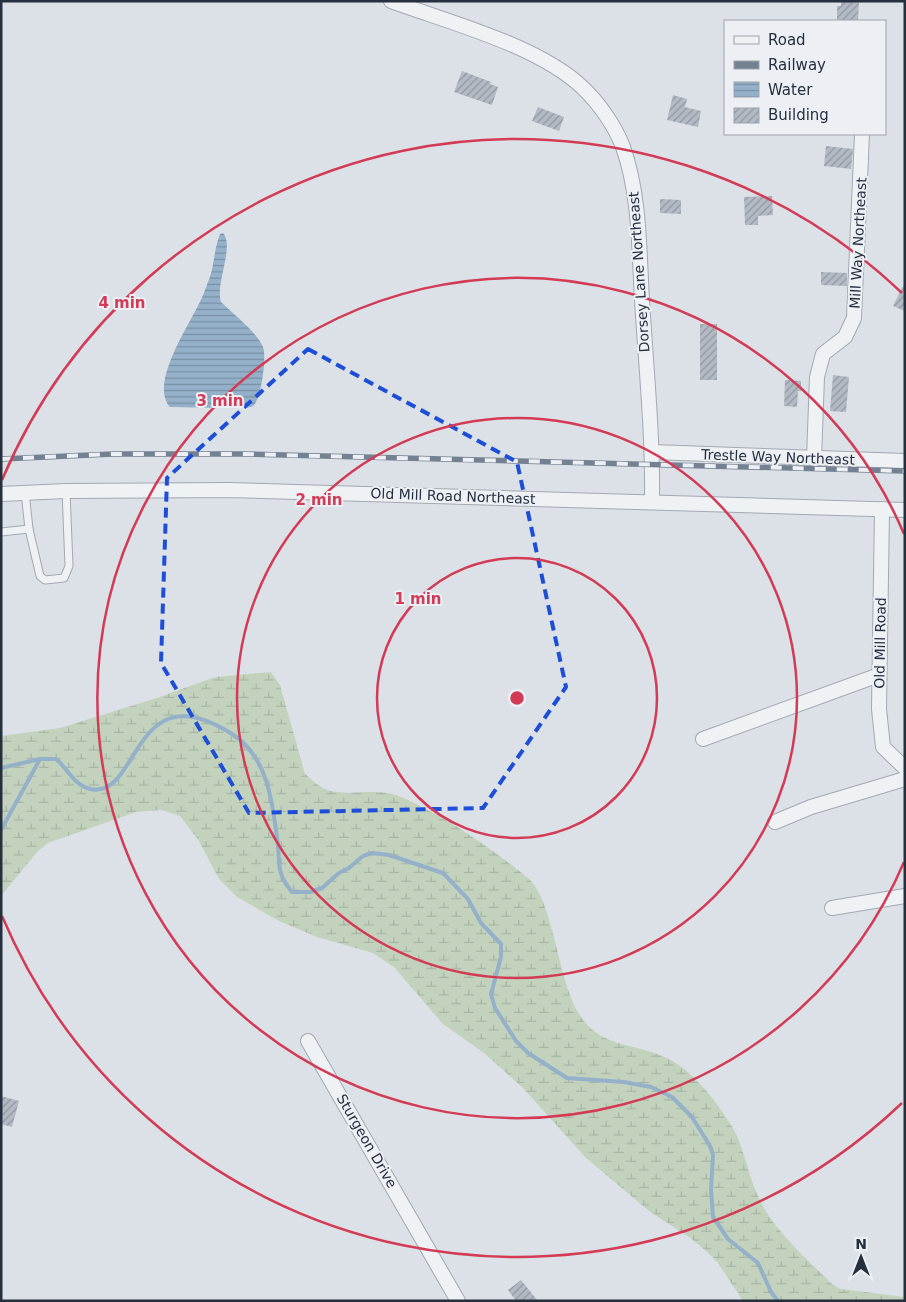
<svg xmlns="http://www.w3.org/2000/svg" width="906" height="1302" font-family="'DejaVu Sans',sans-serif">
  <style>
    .wetland { fill: url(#wetland-marsh) }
    .water { fill: url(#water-rules) }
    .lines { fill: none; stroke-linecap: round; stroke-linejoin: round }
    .stream { stroke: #95b0c9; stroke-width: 4 }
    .building { fill: url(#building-hatch) }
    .lane-casing { stroke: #a2a8b1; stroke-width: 9 }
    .street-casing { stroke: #a2a8b1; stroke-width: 16 }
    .lane { stroke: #eff2f5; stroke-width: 7 }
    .street { stroke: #eff2f5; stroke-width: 14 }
    .rail-casing { stroke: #758191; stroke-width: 5.5 }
    .rail { stroke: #ecf0f5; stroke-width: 4; stroke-dasharray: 11; stroke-linecap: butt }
    .marked { fill: none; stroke: #1d4ed8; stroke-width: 4; stroke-dasharray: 10 6; stroke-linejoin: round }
    .ring { fill: none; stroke: #d33a55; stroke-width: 2.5 }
    .labels { text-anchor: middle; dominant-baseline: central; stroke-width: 4; stroke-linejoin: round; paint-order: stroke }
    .street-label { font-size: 14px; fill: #262f3e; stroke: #ecf0f5 }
    .centre { fill: #d33a55; stroke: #ecf0f5; stroke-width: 2.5 }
    .ring-label { font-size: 15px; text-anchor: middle; font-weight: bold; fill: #d33a55; stroke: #ecf0f5; stroke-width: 4; stroke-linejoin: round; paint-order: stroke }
  </style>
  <defs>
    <pattern id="wetland-marsh" width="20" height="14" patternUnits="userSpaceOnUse" patternTransform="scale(1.25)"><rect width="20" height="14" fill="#c3d2bd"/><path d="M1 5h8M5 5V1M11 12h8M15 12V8" fill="none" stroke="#a7b5a4"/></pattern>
    <pattern id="water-rules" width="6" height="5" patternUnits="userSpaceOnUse" patternTransform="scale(1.25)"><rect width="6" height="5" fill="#95b0c9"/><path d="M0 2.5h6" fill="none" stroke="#7990a5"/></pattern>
    <pattern id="building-hatch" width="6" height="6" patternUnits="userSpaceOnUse" patternTransform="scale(1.25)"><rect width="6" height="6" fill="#b4bac4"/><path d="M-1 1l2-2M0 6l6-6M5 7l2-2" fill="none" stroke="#9298a1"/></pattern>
  </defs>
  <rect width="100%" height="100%" fill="#dce1e7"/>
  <!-- wetland -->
  <path class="wetland" d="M271,672L280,685L305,774C312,780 321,789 331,791C353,796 378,787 401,797C442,814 494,850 528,878C554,901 557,978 579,1014C598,1045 627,1043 657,1054C673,1059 688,1071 699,1083C709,1092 733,1125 738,1138C747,1161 751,1186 764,1208C781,1237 808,1260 832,1284L841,1289L905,1297V1301H743L718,1263L706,1251L689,1237L649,1211L586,1158L523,1088L484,1053L443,1024L394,967L373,953L317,937L279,921L237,897L219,879L199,841L180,816L161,810L136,812L48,843L37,852L1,896V736L60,728L157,698L215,677Z"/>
  <!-- water -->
  <path class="water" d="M223,233C235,246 215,283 221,302C234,315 255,330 263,347C267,356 261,401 253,406C247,409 236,407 230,404L221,408L170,407C147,381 196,317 205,290C208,282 212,273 213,264C215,254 216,244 220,234Z"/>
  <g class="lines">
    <!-- stream -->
    <g class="stream">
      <path d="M1,768L40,759H56C67,768 74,785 90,789C141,800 131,670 232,734C269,757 273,806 278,846C279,855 278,868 282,876C284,882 288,887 292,892H310L322,888L339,873L349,868L363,856L372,853L389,855L443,873L468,899L481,923L501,944V957L491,994L495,1008L516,1041L528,1053L567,1078L624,1082L651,1087L672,1097L692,1117L710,1146L713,1155L711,1190L713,1217L728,1239L758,1263L771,1292L778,1301"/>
      <polyline points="1,830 40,759"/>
    </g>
  </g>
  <!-- building -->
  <g class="building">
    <polygon points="841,1 859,1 858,21 837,21 837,6 841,6"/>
    <polygon points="462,71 491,82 490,84 498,87 492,105 454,92"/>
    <polygon points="673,95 687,99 685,107 701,111 698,127 667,120"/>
    <polygon points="538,107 564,117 559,131 532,121"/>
    <polygon points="826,146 853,149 851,169 824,166"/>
    <polygon points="772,196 773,215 758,216 758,225 745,225 744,197"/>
    <polygon points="660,199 681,200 681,214 660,213"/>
    <polygon points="821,272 847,273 847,286 821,285"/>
    <polygon points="905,282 905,311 893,306"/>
    <rect x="700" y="324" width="17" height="56"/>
    <polygon points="833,375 849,377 846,412 830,411"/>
    <polygon points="785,380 801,381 801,391 798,391 797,407 784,406"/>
    <polygon points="1,1096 19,1101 12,1127 1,1124"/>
    <polygon points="521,1280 538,1301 516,1301 508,1290"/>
  </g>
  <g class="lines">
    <!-- lane casing -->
    <g class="lane-casing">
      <g id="lane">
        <polyline points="29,529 40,576 45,580 64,578 69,566 66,491"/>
        <polyline points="1,532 29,529 25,492"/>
      </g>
    </g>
    <!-- street casing -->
    <g class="street-casing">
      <g id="street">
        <path d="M391,1C448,22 540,46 583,88C599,103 615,126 623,147C640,195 639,250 642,300C646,367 653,434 652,501"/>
        <polyline points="652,452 905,461"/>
        <polyline points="814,459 817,377 823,354 845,337 854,318 862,134"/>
        <polyline points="1,494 66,491 229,490 905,510"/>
        <polyline points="882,509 879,709 883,747 905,768"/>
        <polyline points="703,739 879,675"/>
        <polyline points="775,822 811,807 905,779"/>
        <polyline points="832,908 905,896"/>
        <polyline points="308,1041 458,1301"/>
      </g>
    </g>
    <!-- lane -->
    <use href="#lane" class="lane"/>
    <!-- street -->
    <use href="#street" class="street"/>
    <!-- rail casing -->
    <g class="rail-casing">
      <polyline id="rail" points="1,459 113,454 243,454 905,471"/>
    </g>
    <!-- rail -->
    <use href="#rail" class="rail"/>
  </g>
  <!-- marked area -->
  <path class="marked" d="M308,349L517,462L566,687L483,808L249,813L161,663L167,478Z"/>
  <!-- distance rings -->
  <g class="ring">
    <circle cx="517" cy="698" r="140"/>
    <circle cx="517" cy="698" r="280"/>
    <path d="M904 862A420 420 0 1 1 904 534"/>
    <path d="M902 1103A559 559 0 0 1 2 916M2 480A559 559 0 0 1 902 293"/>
  </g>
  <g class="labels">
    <!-- street labels -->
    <g class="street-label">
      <text transform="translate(858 243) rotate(-87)">Mill Way Northeast</text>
      <text transform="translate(639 272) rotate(-94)">Dorsey Lane Northeast</text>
      <text transform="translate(778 457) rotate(2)">Trestle Way Northeast</text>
      <text transform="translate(453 496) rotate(2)">Old Mill Road Northeast</text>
      <text transform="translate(880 643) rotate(-89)">Old Mill Road</text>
      <text transform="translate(367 1141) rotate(60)">Sturgeon Drive</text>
    </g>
  </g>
  <circle cx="517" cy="698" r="8" class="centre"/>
  <g class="ring-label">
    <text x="122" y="308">4 min</text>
    <text x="220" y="406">3 min</text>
    <text x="319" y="505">2 min</text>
    <text x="418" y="604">1 min</text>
  </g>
  <!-- border -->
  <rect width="906" height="1302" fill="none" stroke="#262f3e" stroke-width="5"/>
  <!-- legend -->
  <rect x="724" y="20" width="162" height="115" fill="#ecf0f5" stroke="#9da3ac"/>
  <rect x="734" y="36" width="25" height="8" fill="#eff2f5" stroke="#9da3ac"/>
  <text x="768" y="45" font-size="15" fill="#262f3e">Road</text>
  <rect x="734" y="61" width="25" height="8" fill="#758191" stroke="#9da3ac"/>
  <text x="768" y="70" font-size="15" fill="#262f3e">Railway</text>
  <rect x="734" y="82" width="25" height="15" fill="url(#water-rules)" stroke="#9da3ac"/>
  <text x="768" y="95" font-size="15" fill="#262f3e">Water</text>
  <rect x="734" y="108" width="25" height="15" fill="url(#building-hatch)" stroke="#9da3ac"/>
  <text x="768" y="120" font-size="15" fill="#262f3e">Building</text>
  <!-- north arrow -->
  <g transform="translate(861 1257)" stroke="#ecf0f5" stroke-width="4" paint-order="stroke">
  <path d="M0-4L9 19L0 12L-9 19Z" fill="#262f3e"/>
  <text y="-8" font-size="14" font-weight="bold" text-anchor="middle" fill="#262f3e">N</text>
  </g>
</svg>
